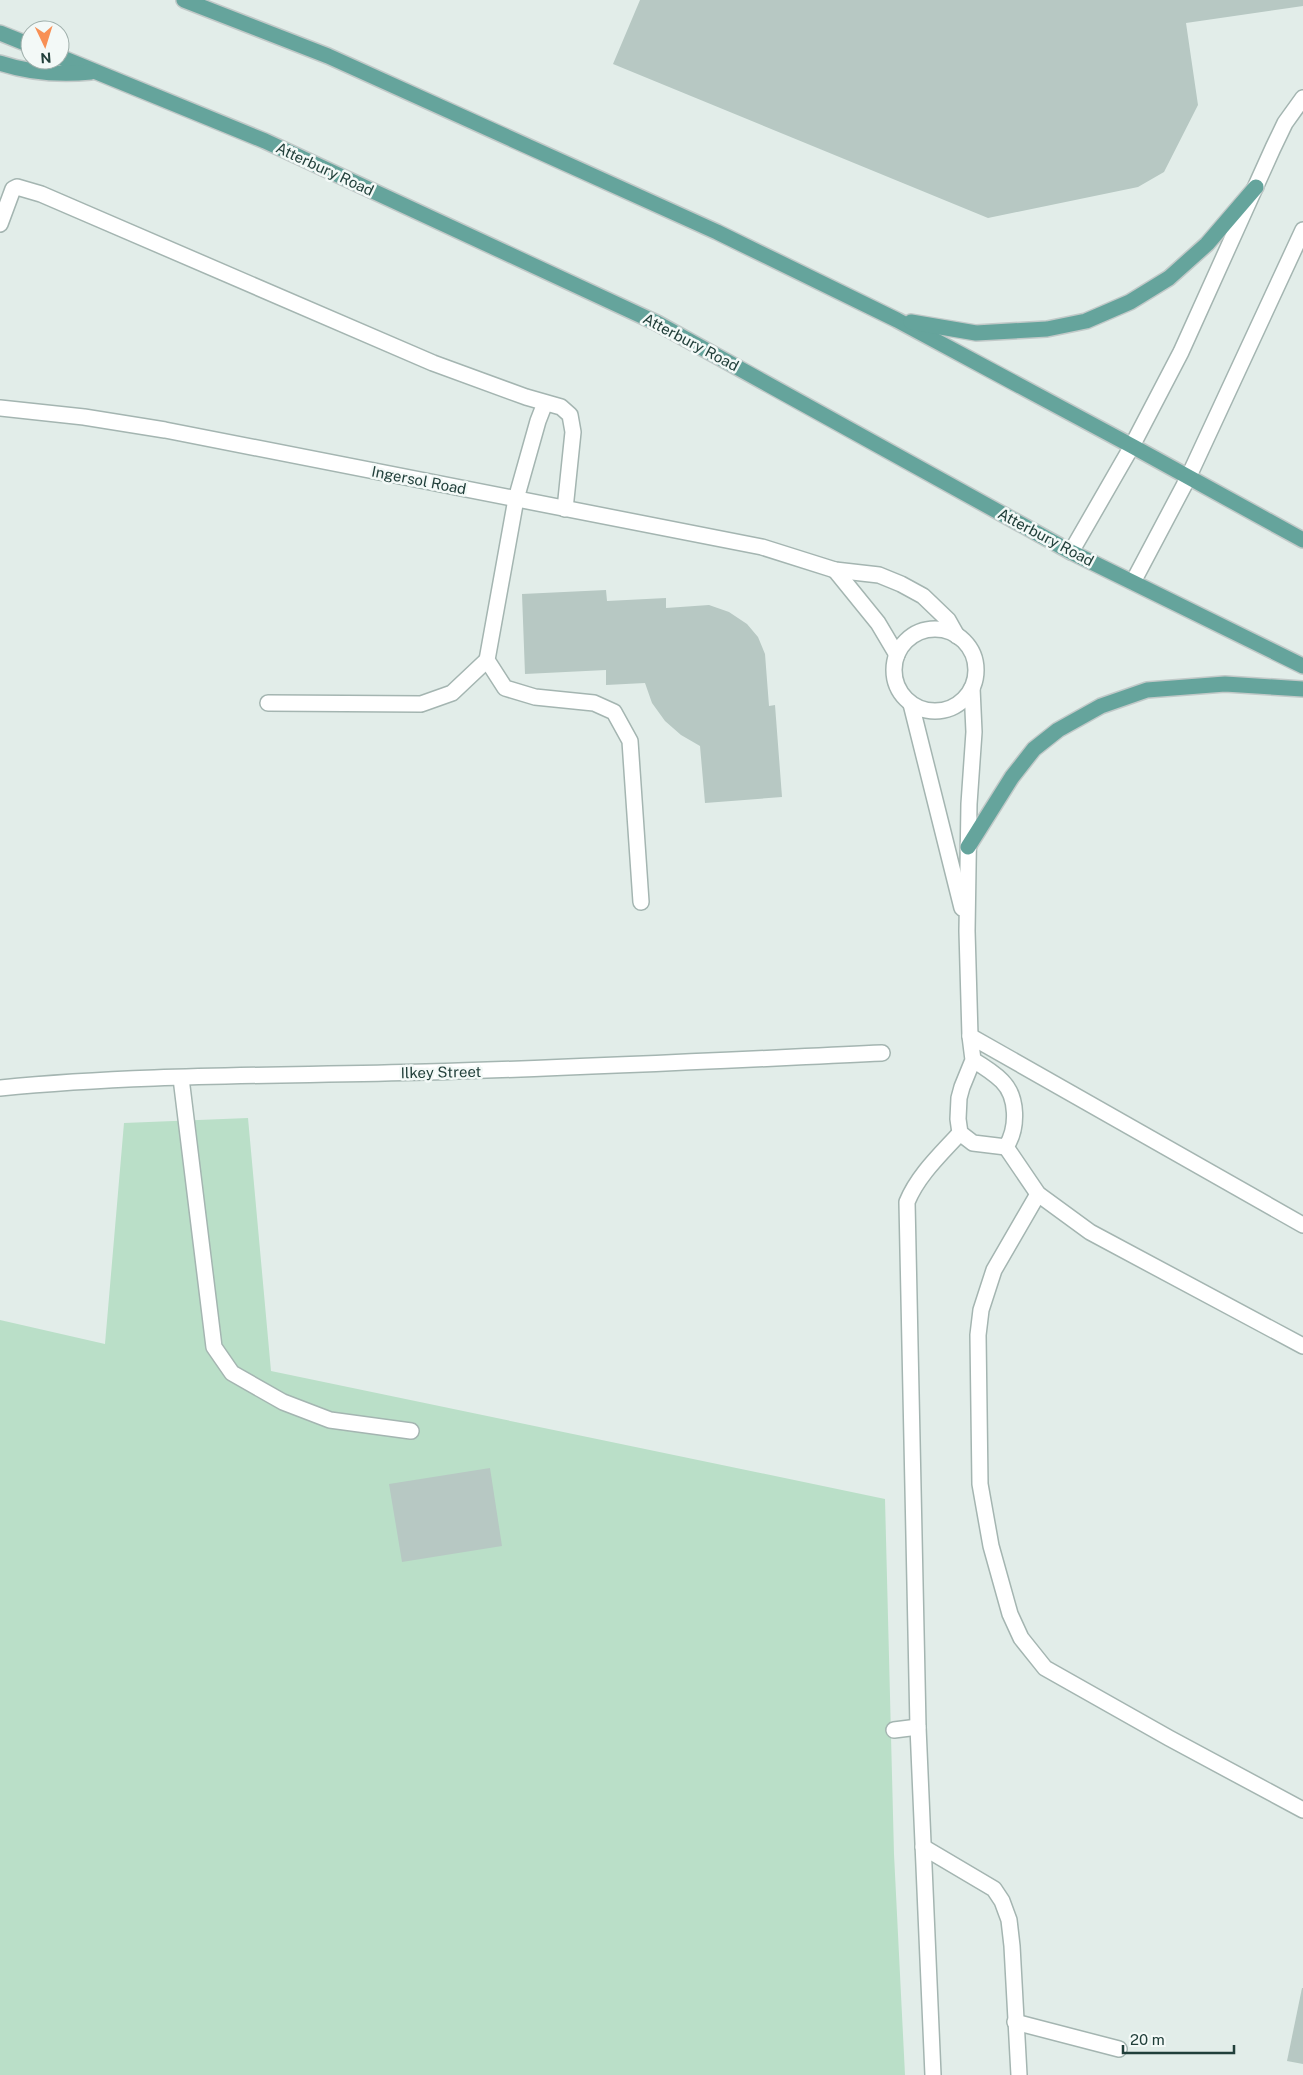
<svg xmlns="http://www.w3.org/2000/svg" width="1303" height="2075" font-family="'Public Sans',sans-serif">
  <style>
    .green { fill: #badfc8 }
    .building { fill: #b7c8c3 }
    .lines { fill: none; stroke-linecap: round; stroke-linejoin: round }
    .lane-casing { stroke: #a4b5b1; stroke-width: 18 }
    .street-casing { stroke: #a4b5b1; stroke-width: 18 }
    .primary-casing { stroke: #c1c9c8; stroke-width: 18 }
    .lane { stroke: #fff; stroke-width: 15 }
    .street { stroke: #fff; stroke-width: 15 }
    .primary { stroke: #65a49c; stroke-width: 15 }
    .labels { text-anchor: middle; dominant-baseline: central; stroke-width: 5; stroke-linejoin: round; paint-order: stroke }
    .street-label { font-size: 15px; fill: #213f3a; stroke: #f3f9f7 }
  </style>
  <rect width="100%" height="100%" fill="#e2ede9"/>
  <!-- green -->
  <polygon class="green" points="248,1118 271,1371 885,1499 894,1854 905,2075 0,2075 0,1320 105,1344 124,1123"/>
  <!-- building -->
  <g class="building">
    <polygon points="640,0 1303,0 1303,6 1186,23 1198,105 1164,172 1138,187 988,218 613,64"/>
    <polygon points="606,590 607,601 666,598 666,608 709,605 729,612 747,624 758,637 765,654 769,706 775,705 782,797 705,803 700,746 681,735 665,721 652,703 645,683 606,685 606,670 525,674 522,594"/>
    <polygon points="490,1468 502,1546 402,1562 389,1484"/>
    <polygon points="1302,1988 1303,1988 1303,2064 1287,2061"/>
  </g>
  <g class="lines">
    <!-- lane casing -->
    <g class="lane-casing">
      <g id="lane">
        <polyline points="0,224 13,189 17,187 41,194 433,363 526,397 561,407 570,415 573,432 565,509"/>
        <polyline points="545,403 538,421 516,499 487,660 505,688 535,697 594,703 614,712 630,741 641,902"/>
        <polyline points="1071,552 1132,446 1181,352 1273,148 1285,123 1303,98"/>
        <polyline points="1133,582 1188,478 1303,230"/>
        <polyline points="268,703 421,704 452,693 487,660"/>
        <polyline points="970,1036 1303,1225"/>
        <polyline points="181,1078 214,1347 232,1373 283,1402 330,1420 411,1431"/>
        <polyline points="1038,1194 994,1270 981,1310 978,1335 980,1484 991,1546 1010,1614 1021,1638 1045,1668 1169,1738 1303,1810"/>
        <polyline points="894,1730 918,1727"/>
        <polyline points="923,1847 994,1889 1002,1901 1009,1920 1012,1946 1019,2075"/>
        <polyline points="1015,2022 1119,2049"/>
      </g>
    </g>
    <!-- street casing -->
    <g class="street-casing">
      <g id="street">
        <polyline points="0,408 84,417 165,430 762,547 835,570 879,575 901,584 923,596 948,620 957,636"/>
        <polyline points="835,570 878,623 897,655"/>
        <circle cx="935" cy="670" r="41"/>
        <path d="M972,688L974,732L969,804L967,931L970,1036L973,1060L962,1087L959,1098L958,1119L960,1133L973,1143L1006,1147C1018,1128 1018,1097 1002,1081C994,1073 983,1066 973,1060"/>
        <polyline points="911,704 962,908"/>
        <path d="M0,1088C141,1074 284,1076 426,1072C578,1068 730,1060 882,1053"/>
        <polyline points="1006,1147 1038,1194 1090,1232 1303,1346"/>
        <path d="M933,2075L918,1727L907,1202C918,1175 941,1154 960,1133"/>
      </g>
    </g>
    <!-- primary casing -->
    <g class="primary-casing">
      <g id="primary">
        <polyline points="184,0 328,56 717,232 897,320 1132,446 1303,540"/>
        <polyline points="0,33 30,45"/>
        <polyline points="60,57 265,141 657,323 1071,552 1303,666"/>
        <path d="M0,63C30,73 60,75 91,72"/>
        <polyline points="911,322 976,333 1047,329 1086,321 1130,302 1169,278 1207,244 1256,187"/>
        <polyline points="968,847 1012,777 1034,749 1058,730 1101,706 1147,690 1225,684 1303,689"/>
      </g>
    </g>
    <!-- lane -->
    <use href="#lane" class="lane"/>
    <!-- street -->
    <use href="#street" class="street"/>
    <!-- primary -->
    <use href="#primary" class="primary"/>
  </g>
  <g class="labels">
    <!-- street labels -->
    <g class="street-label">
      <text transform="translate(325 169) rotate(25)">Atterbury Road</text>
      <text transform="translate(691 342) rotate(28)">Atterbury Road</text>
      <text transform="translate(419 480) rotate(11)">Ingersol Road</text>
      <text transform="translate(1046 537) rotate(28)">Atterbury Road</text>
      <text transform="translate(441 1072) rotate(-1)">Ilkey Street</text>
    </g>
  </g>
  <!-- north arrow -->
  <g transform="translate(45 45) rotate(176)"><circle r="24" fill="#f3f9f7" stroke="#9fafab"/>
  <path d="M0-4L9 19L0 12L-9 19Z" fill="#f89055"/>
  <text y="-8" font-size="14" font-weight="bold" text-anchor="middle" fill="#213f3a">N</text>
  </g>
  <!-- scale -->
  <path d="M1123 2045v8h111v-8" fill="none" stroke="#213f3a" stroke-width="2.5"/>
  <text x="1130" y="2045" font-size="15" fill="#213f3a" stroke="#f3f9f7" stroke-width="4" paint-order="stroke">20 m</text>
</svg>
